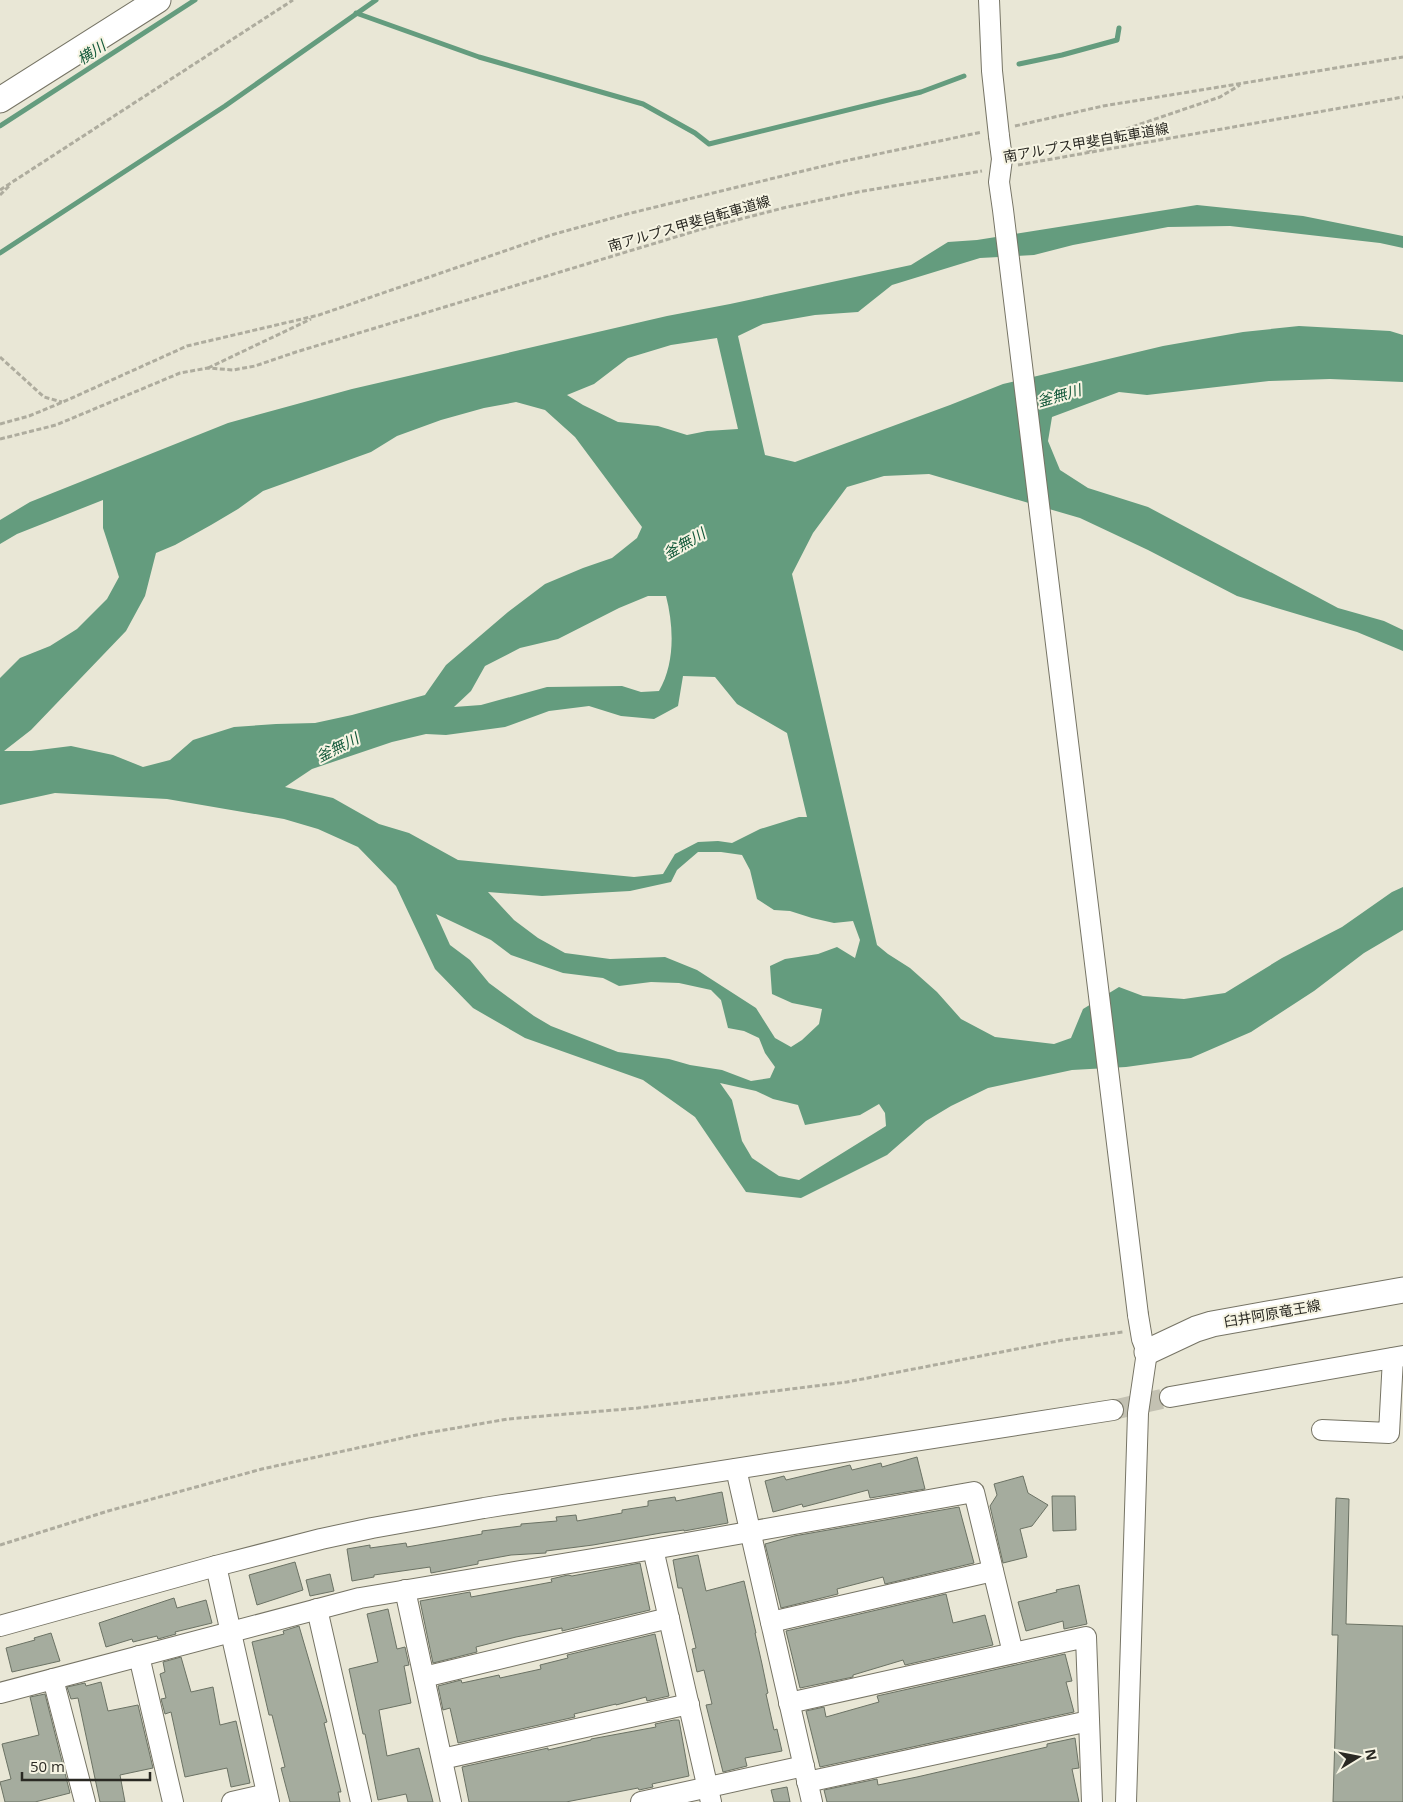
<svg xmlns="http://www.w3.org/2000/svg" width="1403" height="1802" font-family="'Open Sans','Noto Sans JP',sans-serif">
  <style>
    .water { fill: #649c7e; fill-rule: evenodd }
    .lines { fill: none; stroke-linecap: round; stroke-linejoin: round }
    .stream { stroke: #649c7e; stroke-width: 5 }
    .building { fill: #a5ac9e; stroke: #6b7264 }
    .minor-tunnel { stroke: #c3c1b2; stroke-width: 20; stroke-dasharray: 20 10; stroke-linecap: butt }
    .minor-casing { stroke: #767465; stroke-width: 22 }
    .major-casing { stroke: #767465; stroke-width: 27 }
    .path { stroke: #aeac9e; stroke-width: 3; stroke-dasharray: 5 2.5; stroke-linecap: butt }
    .minor { stroke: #fff; stroke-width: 20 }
    .major { stroke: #fff; stroke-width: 25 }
    .minor-bridge-casing { stroke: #767465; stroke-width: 22; stroke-linecap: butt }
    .minor-bridge { stroke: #fff; stroke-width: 20 }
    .labels { text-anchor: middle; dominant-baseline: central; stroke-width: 4; stroke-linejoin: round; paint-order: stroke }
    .street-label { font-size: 14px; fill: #2a2923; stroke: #f6f4e3 }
    .water-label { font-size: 15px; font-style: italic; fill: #125839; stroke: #f6f4e3 }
  </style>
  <rect width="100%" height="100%" fill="#e9e7d6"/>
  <!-- water -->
  <path class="water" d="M1197,205L1303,216L1403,236V248L1380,243L1230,226L1168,227L1073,245L1034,255L980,258L892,285L858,312L815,315L763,324L738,336L765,455L795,462L950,405L1003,384L1163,346L1243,332L1299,326L1390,331L1403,335V382L1330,379L1269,381L1147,395L1119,392L1052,417L1048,441L1060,470L1088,488L1148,507L1338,608L1384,621L1403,630V651L1357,632L1237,596L1148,550L1080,518L929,474L884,476L847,487L813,533L792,574L877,945L888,954L910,968L937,992L961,1019L995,1037L1054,1044L1071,1038L1083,1009L1119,987L1143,996L1184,999L1225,993L1282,958L1342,927L1392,892L1403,887V930L1364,953L1314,991L1251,1032L1191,1058L1126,1067L1072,1070L988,1088L951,1106L926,1121L887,1155L801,1198L746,1192L695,1117L643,1080L525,1038L473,1008L435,969L396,886L358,847L318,829L284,819L167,799L55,793L0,805V678L20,658L50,646L77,629L107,599L119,577L103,528V500L17,534L0,544V520L30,502L228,423L352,389L667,316L730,304L911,265L948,242L977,240ZM717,338L738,429L707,431L687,435L658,426L618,422L583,405L567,395L594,384L628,358L671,345ZM516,402L545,410L575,437L642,527L637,538L612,558L583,568L545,584L508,612L446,665L425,695L352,715L315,723L276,724L234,727L193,740L170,760L143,767L113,755L71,746L31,751H4L31,730L126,631L145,596L156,553L175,545L211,525L238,509L263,491L371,452L397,436L441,420L484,408ZM648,596H666C674,627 675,664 659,691L641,692L622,686L547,687L481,705L454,707L471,691L485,666L520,648L558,639L619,608ZM683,676L715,677L737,704L787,733L807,817H799L760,829L732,843L718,841L698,842L675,854L663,874L634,877L458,860L409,833L379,824L333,798L285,787L312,769L392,742L426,734L446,735L505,727L549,711L589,706L621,716L654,719L678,706ZM698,852H721L742,855L750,870L757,899L774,910L790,911L812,918L834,923L853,921L860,940L855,958L837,947L818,954L785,959L770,966L772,994L792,1003L822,1009L819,1024L802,1040L791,1047L775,1038L756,1008L697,970L665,957L610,959L565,953L538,938L514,920L488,892L542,896L630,891L671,882L677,870ZM436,914L491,940L511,955L563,973L603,978L619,986L651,982L679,983L711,990L721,1000L728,1028L744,1031L759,1038L765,1053L775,1067L770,1078L751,1081L722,1070L690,1065L669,1059L618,1052L551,1026L534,1016L489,983L470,960L450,945ZM720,1083L756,1091L773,1099L798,1105L805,1125L860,1115L879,1104L885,1113L886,1126L799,1180L779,1176L752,1158L742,1141L732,1100Z"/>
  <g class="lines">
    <!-- stream -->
    <g class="stream">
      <polyline points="356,13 479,57 643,104 695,133 709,144 921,92 964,76"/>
      <polyline points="1019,64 1062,55 1117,40 1119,28"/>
      <polyline points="0,126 195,0"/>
      <polyline points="0,253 225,106 376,0"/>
    </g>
  </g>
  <!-- building -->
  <g class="building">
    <polygon points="917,1457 925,1489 870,1498 868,1490 803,1507 802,1504 773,1512 765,1481 784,1476 786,1480 850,1465 852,1470 881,1463 882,1467"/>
    <polygon points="1023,1476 1028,1493 1048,1505 1032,1526 1020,1529 1027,1557 1003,1563 990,1506 997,1495 994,1484"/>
    <polygon points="722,1492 728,1523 684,1531 684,1530 661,1533 593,1545 546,1551 546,1553 511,1555 478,1561 478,1564 431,1573 430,1567 374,1575 374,1577 352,1581 347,1549 370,1545 370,1548 406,1543 407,1547 482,1534 482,1531 521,1526 521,1524 557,1521 556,1517 576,1515 577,1521 622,1513 622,1510 648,1506 648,1501 675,1497 676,1501"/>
    <polygon points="1052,1496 1075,1496 1076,1530 1053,1531"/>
    <polygon points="1336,1498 1349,1499 1346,1624 1403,1626 1403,1802 1333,1802 1338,1635 1332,1635"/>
    <polygon points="959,1507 974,1563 885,1584 883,1577 837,1589 838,1594 781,1608 765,1544 794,1536"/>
    <polygon points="698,1555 706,1591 744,1581 756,1633 755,1633 762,1664 768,1693 766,1694 774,1730 777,1729 782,1751 745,1758 747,1766 723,1772 706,1705 712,1704 704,1670 697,1672 692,1649 696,1648 682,1588 678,1588 673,1560"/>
    <polygon points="295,1562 303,1590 257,1605 249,1575"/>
    <polygon points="640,1563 650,1610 562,1631 562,1628 516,1637 476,1647 477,1652 433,1663 420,1601 470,1592 471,1597 552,1582 551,1579 568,1575 572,1576"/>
    <polygon points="330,1574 334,1591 310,1596 306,1580"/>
    <polygon points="1079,1585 1087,1624 1064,1629 1063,1621 1026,1631 1018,1602 1057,1592 1056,1590"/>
    <polygon points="946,1594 953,1623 985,1615 993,1645 905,1665 903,1660 853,1675 853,1677 800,1688 786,1631"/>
    <polygon points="174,1598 177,1608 206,1600 212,1623 175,1632 176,1634 158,1639 157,1636 133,1642 132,1639 106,1647 99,1623"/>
    <polygon points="388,1609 397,1649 405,1647 409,1665 404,1666 411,1703 379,1710 387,1756 419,1748 433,1802 408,1802 406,1794 378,1800 365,1734 363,1734 349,1669 378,1662 367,1614"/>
    <polygon points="299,1626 327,1722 324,1723 341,1792 338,1792 340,1802 290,1802 281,1768 285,1767 272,1715 269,1715 252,1642 284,1634 283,1631"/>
    <polygon points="51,1633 60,1661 12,1672 6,1648 35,1640 34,1638"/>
    <polygon points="655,1634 669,1696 647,1701 646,1697 616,1705 616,1704 574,1714 575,1717 458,1743 450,1708 443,1710 438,1686 461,1680 462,1683 499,1675 500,1678 541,1669 540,1665 568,1658 567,1655"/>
    <polygon points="1065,1654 1072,1681 1066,1682 1074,1712 820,1767 806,1711 824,1707 826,1717 879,1702 877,1696"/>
    <polygon points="181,1657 191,1692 213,1687 220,1725 236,1721 250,1783 231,1787 227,1768 185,1777 171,1712 165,1714 161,1699 166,1698 160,1674 165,1672 163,1662"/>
    <polygon points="101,1682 108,1711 138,1705 153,1768 120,1775 125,1802 100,1802 78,1698 71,1699 67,1687 85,1683 86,1686"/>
    <polygon points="45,1694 70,1793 35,1802 5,1802 0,1782 11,1779 2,1744 39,1735 30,1697"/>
    <polygon points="674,1720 679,1720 689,1776 652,1784 653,1787 639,1790 638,1788 566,1802 469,1802 462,1767 548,1748 548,1750 591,1740 591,1739 656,1727 655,1724"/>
    <polygon points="1075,1738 1079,1768 1072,1769 1079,1802 827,1802 824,1790 877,1779 878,1785 917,1777 1047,1747 1047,1744"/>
    <polygon points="787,1787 790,1802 774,1802 771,1790"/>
  </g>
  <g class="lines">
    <!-- minor-tunnel -->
    <polyline class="minor-tunnel" points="1113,1410 1170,1397"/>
    <!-- minor casing -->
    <g class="minor-casing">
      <g id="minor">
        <polyline points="989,0 992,71 999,136"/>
        <polyline points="1170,1397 1403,1356"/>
        <polyline points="1322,1430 1389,1433 1393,1358"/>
        <polyline points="736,1469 812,1802"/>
        <polyline points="653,1549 711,1802"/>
        <polyline points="216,1566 269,1802"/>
        <polyline points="405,1590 451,1802"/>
        <polyline points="317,1609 361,1802"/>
        <polyline points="771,1622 993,1571"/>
        <polyline points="0,1626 216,1566 321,1539 372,1528 484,1508 1113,1410"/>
        <polyline points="139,1656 173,1802"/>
        <polyline points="424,1677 669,1618"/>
        <polyline points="53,1679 85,1802"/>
        <polyline points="0,1693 360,1598 653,1549 974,1492 1013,1653"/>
        <polyline points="789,1703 1086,1637 1092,1802"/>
        <polyline points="442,1759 689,1704"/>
        <polyline points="807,1782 1089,1721"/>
        <polyline points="232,1802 267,1794"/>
        <polyline points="641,1802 804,1766"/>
        <polyline points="1126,1802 1138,1413 1147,1352 1142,1339 1138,1315"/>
      </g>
    </g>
    <!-- major casing -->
    <g class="major-casing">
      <g id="major">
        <polyline points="0,100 158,0"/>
        <polyline points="1147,1352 1196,1329 1212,1324 1403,1290"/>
      </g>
    </g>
    <!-- path -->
    <g class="path">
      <polyline points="1015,126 1103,106 1403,57"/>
      <polyline points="1087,152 1120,131 1220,97 1240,85"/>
      <polyline points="1018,165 1403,97"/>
      <polyline points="0,190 293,0"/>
      <polyline points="0,195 10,185"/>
      <polyline points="0,357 44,397 62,402"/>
      <polyline points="208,368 311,319"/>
      <polyline points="0,424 29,416 63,402 187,346 319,315 551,235 627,214 840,162 982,132"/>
      <polyline points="0,439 56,425 180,373 208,368 233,370 255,366 296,352 702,229 783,208 858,192 982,171"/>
      <polyline points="0,1545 108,1511 262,1469 421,1434 508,1419 638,1408 847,1382 1063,1340 1123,1332"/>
    </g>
    <!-- minor -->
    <use href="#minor" class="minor"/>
    <!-- major -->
    <use href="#major" class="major"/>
    <!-- minor-bridge casing -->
    <g class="minor-bridge-casing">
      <polyline id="minor-bridge" points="999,136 1002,159 999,182 1003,210 1138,1315"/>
    </g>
    <!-- minor-bridge -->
    <use href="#minor-bridge" class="minor-bridge"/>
  </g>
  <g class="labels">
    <!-- street labels -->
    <g class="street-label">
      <text transform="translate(1086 142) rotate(-10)">南アルプス甲斐自転車道線</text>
      <text transform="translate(689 223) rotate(-16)">南アルプス甲斐自転車道線</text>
      <text transform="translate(1272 1313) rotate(-10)">臼井阿原竜王線</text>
    </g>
    <!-- water labels -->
    <g class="water-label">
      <text transform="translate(91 52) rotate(-33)">横川</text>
      <text transform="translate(1059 395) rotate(-16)">釜無川</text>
      <text transform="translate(684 543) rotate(-30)">釜無川</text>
      <text transform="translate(337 747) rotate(-27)">釜無川</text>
    </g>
  </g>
  <!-- north arrow -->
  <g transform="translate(1358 1757) rotate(80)" stroke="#f6f4e3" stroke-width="4" paint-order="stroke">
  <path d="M0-4L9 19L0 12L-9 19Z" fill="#2a2923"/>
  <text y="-8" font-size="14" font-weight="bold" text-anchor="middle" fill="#2a2923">N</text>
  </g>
  <!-- scale -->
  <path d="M22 1772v8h128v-8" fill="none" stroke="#2a2923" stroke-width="2.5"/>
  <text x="30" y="1772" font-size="15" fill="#2a2923" stroke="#f6f4e3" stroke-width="4" paint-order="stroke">50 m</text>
</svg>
